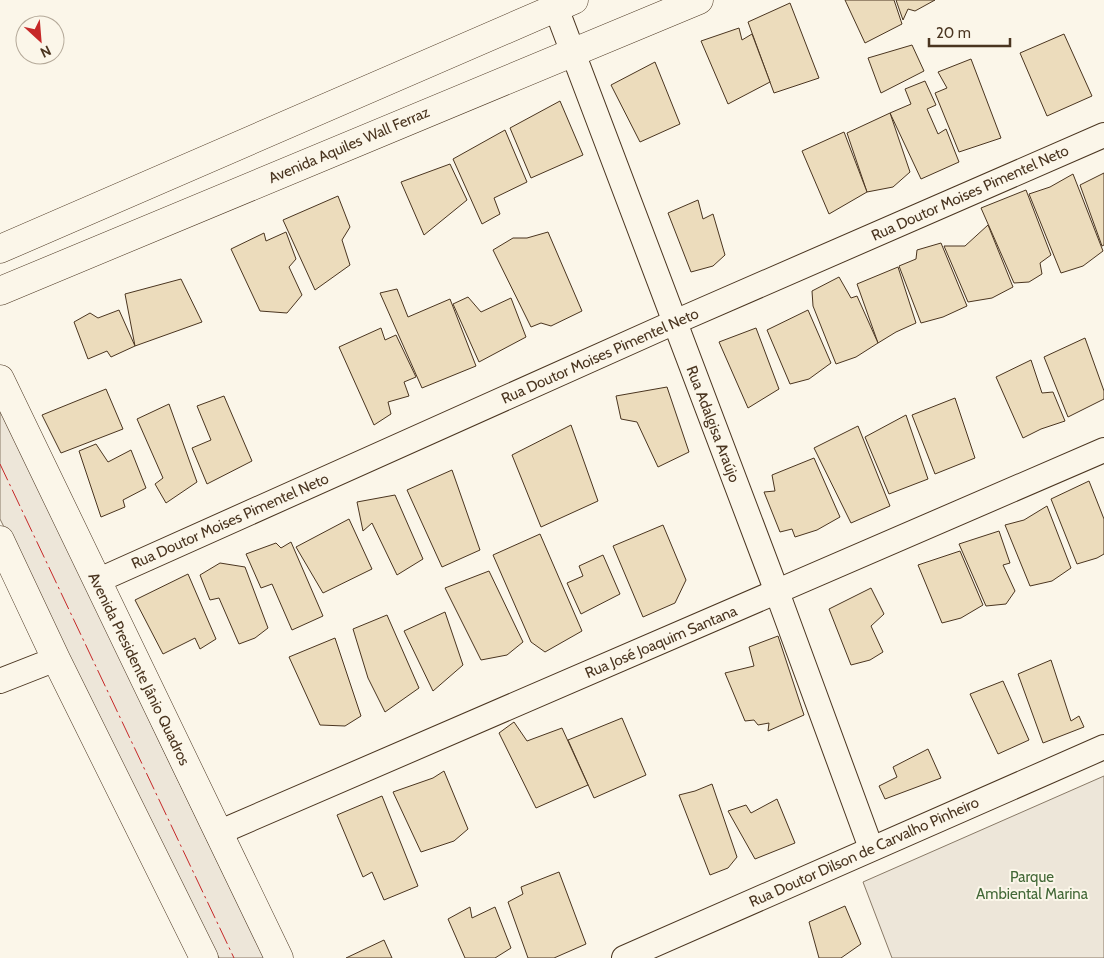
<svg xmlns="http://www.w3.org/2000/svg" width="1104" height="958" font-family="Cabin,sans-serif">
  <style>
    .green { fill: #ede6d9; stroke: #887966 }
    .building { fill: #ecdcbc; stroke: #4a3520 }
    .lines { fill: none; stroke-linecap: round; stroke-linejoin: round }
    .street-casing { stroke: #4a3520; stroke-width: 26 }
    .secondary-casing { stroke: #4a3520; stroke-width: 29 }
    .street { stroke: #fbf6e9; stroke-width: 24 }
    .secondary { stroke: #fbf6e9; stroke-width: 28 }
    .power { stroke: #c62828; stroke-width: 1; stroke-dasharray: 18 4 2.5 4; stroke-linecap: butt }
    .labels { text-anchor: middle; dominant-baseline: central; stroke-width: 4; stroke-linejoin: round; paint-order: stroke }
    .street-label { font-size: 15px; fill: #4a3520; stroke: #fbf6e9 }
    .park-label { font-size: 15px; fill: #436837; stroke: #fbf6e9 }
  </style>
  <rect width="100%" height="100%" fill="#fbf6e9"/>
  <!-- green -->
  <g class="green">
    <polygon points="0,403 160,743 264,958 219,958 0,519"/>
    <polygon points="1104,776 1104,958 892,958 863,882"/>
  </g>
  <!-- building -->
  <g class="building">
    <polygon points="845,0 894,0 902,24 865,43"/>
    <polygon points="896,0 935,0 915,11 908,9 903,20"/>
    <polygon points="790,3 819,78 774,93 748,22"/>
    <polygon points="739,28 742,40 752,34 770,82 728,104 701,41"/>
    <polygon points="1064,34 1092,96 1047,116 1020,53"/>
    <polygon points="912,45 924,71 881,93 868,58"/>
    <polygon points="971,59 1001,138 959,152 935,93 947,88 938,72"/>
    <polygon points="655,62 680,124 640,142 611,85"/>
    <polygon points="925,81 936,105 927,109 938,134 946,129 959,162 921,179 890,113 911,104 905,89"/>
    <polygon points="560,101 583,155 531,178 510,128"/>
    <polygon points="890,113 910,172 893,187 867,192 847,133"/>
    <polygon points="505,130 527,182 494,198 500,214 482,224 453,159"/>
    <polygon points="844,132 867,192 829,214 802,151"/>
    <polygon points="450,164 467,200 424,235 401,182"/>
    <polygon points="1104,173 1104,245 1102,246 1080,185"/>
    <polygon points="1073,174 1103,251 1083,266 1061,273 1029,194 1050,187"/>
    <polygon points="1026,190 1051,255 1040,263 1042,274 1029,282 1014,283 981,208"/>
    <polygon points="338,196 350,227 342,240 350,265 315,290 283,220"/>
    <polygon points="698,200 703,219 713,214 725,255 713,266 691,272 668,213"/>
    <polygon points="988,225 1013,287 992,298 968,302 944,246 965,246"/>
    <polygon points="286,232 296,259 289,267 302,295 287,313 260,311 231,249 264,233 266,241"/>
    <polygon points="548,232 582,311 551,326 541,323 531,327 493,250 513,238 527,238"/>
    <polygon points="941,243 967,306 943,317 921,323 899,266 916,259 917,250"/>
    <polygon points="898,267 916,323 896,332 878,343 857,284"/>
    <polygon points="839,277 851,298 857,296 878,343 856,357 836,364 813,306 812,291"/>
    <polygon points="181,279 202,322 135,346 125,294"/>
    <polygon points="397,289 408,317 450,299 476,366 422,388 380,293"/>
    <polygon points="468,297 481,312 511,298 526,337 479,362 453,304"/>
    <polygon points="119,310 135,346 111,357 107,351 88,359 74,322 90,313 98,318"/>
    <polygon points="808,310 831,363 809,379 790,384 767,330"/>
    <polygon points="381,328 385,340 396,335 416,377 404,382 409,396 388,402 391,414 374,425 339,347"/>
    <polygon points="756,328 779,389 748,408 719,342"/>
    <polygon points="1085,338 1104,391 1104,399 1068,417 1044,357"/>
    <polygon points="1031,360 1042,393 1053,392 1065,421 1041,429 1023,438 996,377"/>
    <polygon points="667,387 689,452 658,467 637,422 621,419 616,396"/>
    <polygon points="106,389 123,429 61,453 42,415"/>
    <polygon points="224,396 252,461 207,484 192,448 211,440 197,406"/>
    <polygon points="955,398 975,458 935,474 912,415"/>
    <polygon points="169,404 197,482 166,503 155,484 163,478 137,419"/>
    <polygon points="906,415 928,479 889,494 865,437"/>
    <polygon points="571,425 598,501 541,527 512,455"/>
    <polygon points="858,426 890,506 851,523 814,448"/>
    <polygon points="96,444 108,462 131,450 146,488 123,500 125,507 101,517 79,451"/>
    <polygon points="814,458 840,517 817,530 795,537 792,529 780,532 764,492 775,491 772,475"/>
    <polygon points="452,470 480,550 442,567 407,490"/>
    <polygon points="1089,481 1104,519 1104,554 1097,558 1077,564 1051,499"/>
    <polygon points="395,495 423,559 397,575 372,523 363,531 357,502"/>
    <polygon points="1047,506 1071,568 1052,581 1030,586 1005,525 1024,520"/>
    <polygon points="349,519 372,569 323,593 296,547"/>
    <polygon points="663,525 686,580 675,603 643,617 613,546"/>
    <polygon points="999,531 1010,563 1003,565 1015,591 1006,604 986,606 959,544"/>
    <polygon points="540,534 582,631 545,652 531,642 493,555"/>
    <polygon points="291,542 323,616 292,630 272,584 261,588 246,554 276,543 281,548"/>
    <polygon points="960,551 983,605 961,618 942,623 918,565"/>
    <polygon points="603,555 620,594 581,614 567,583 583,576 579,566"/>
    <polygon points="220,563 245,567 268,628 255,638 239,644 219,598 210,600 200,575"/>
    <polygon points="489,571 523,642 507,655 481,660 445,588"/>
    <polygon points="188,574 216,639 200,649 195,638 163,654 135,600"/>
    <polygon points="871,588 884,614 871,626 883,652 870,660 851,665 829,609"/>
    <polygon points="445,612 463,665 433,691 404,631"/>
    <polygon points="387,615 419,688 385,712 368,678 353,629"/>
    <polygon points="778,636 804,715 768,731 769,723 758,725 754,720 745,721 725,673 754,666 749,647"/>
    <polygon points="335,638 361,716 345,726 320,725 289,657"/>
    <polygon points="1051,660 1071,721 1079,716 1084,727 1043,743 1018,674"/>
    <polygon points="1003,681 1029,740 998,754 970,694"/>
    <polygon points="622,718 646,775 594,798 568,740"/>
    <polygon points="514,722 527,741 562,728 588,785 536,808 499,733"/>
    <polygon points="928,749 941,778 885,799 879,786 897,777 893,767"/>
    <polygon points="444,771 468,829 454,841 421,852 393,792 433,778"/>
    <polygon points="712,784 737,857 728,868 710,875 679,795 695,791"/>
    <polygon points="382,796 418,886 384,900 372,872 363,877 337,815"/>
    <polygon points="777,799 795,843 755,859 728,811 746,805 751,813"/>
    <polygon points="559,872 586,944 554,958 528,958 508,902 523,894 521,887"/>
    <polygon points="845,906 861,944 841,958 819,958 809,922"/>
    <polygon points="470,907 472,918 495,907 511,948 495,958 465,958 448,919"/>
    <polygon points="384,940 392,958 346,958"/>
  </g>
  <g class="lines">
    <!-- street casing -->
    <g class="street-casing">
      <g id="street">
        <polyline points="553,0 777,592 871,848"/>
        <polyline points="97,581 675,322 1104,135"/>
        <polyline points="0,681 56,659"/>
        <polyline points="218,833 1104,450"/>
        <polyline points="624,958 1104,747"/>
      </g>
    </g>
    <!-- secondary casing -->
    <g class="secondary-casing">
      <g id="secondary">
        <polyline points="0,249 574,0"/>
        <polyline points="0,291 699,0"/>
        <polyline points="0,379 279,958"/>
        <polyline points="0,540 56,659 204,958"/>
      </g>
    </g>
    <!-- street -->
    <use href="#street" class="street"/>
    <!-- secondary -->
    <use href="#secondary" class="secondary"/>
    <!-- power -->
    <polyline class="power" points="0,464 234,958"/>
  </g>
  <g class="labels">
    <!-- street labels -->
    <g class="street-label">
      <text transform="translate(349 145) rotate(-23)">Avenida Aquiles Wall Ferraz</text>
      <text transform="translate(970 193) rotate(-24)">Rua Doutor Moises Pimentel Neto</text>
      <text transform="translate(600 356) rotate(-24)">Rua Doutor Moises Pimentel Neto</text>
      <text transform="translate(713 424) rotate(69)">Rua Adalgisa Araújo</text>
      <text transform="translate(230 521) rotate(-24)">Rua Doutor Moises Pimentel Neto</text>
      <text transform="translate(661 642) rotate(-23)">Rua José Joaquim Santana</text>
      <text transform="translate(139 669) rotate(64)">Avenida Presidente Jânio Quadros</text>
      <text transform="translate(864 852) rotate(-24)">Rua Doutor Dilson de Carvalho Pinheiro</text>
    </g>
    <!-- park labels -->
    <g class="park-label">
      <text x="1032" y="877">Parque<tspan x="1032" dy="17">Ambiental Marina</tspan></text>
    </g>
  </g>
  <!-- north arrow -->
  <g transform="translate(40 40) rotate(154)"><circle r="24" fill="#fbf6e9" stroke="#b4a999"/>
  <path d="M0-4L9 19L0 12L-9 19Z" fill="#c62828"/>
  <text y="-8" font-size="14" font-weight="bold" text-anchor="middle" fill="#4a3520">N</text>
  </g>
  <!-- scale -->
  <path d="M929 38v8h81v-8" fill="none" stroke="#4a3520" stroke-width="2.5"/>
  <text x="936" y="38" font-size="15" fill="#4a3520" stroke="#fbf6e9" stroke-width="4" paint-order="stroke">20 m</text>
</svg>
